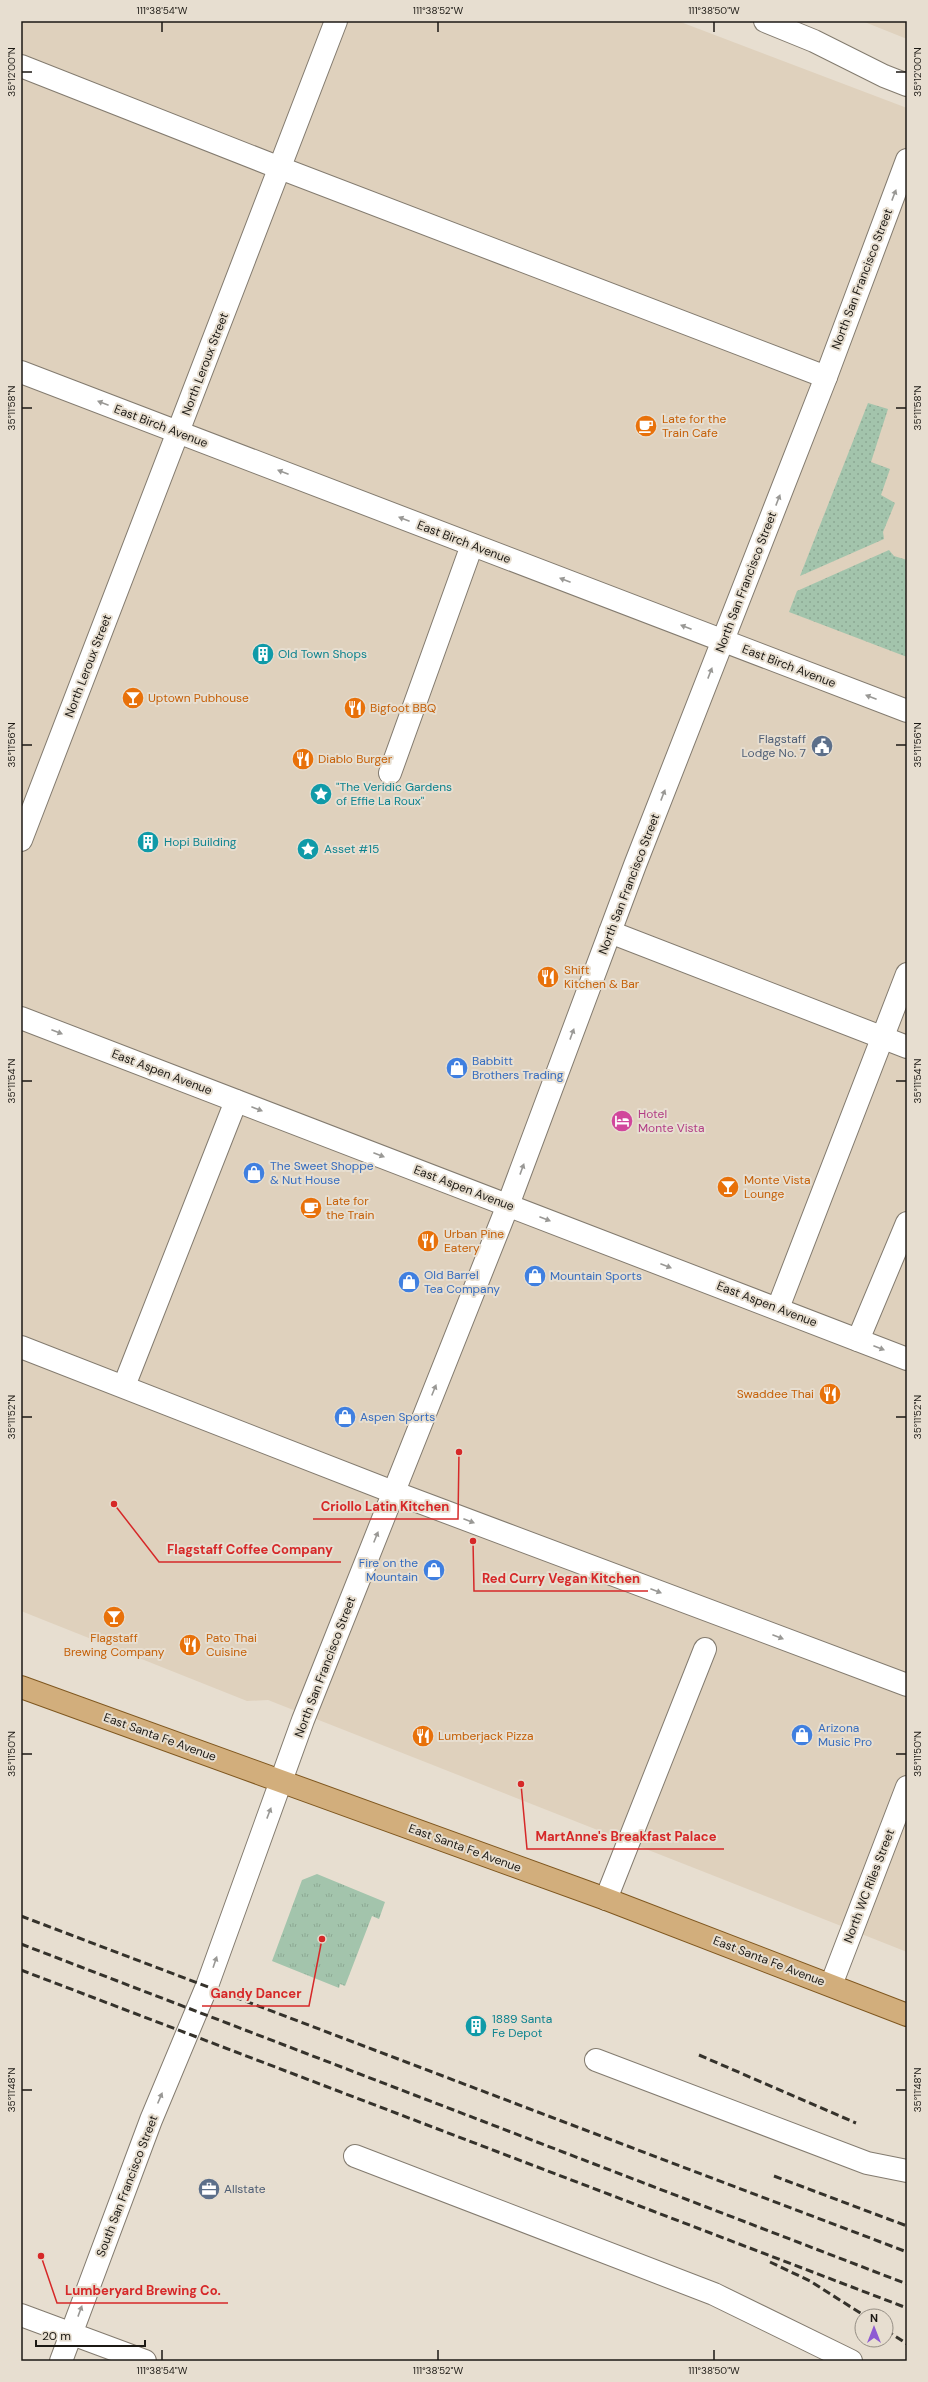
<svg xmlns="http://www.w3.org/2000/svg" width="928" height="2382" font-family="'DM Sans',sans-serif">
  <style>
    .built { fill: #dfd1bd }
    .grass { fill: url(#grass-dots) }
    .park { fill: url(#park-tufts) }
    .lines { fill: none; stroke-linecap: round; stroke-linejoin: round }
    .minor-casing { stroke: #837b6f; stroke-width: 24 }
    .major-casing { stroke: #7f571f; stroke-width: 24 }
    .minor { stroke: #fff; stroke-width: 22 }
    .major { stroke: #d2ae7c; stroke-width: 22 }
    .rail { stroke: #35322b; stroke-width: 3; stroke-dasharray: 8 4; stroke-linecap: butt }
    .oneway { fill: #999895 }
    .ticks { fill: none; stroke: #1c1914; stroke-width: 1.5 }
    .labels { text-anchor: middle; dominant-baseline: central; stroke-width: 4; stroke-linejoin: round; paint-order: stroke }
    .street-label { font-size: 12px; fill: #1c1914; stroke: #e7ded0 }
    .food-label { font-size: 12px; fill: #c56008; stroke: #e7ded0; text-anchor: start }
    .culture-label { font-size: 12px; fill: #0d838f; stroke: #e7ded0; text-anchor: start }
    .service-label { font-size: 12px; fill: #4e5e75; stroke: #e7ded0; text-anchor: end }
    .shop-label { font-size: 12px; fill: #366cbe; stroke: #e7ded0; text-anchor: start }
    .hotel-label { font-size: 12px; fill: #b23c85; stroke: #e7ded0; text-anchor: start }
    .leader { fill: none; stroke: #d62828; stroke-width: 1.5 }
    .callout-dot { fill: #d62828; stroke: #e7ded0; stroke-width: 1.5 }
    .callout-label { font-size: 13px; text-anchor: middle; font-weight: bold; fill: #d62828; stroke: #e7ded0; stroke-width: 4; stroke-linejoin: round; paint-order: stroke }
    .neatline { fill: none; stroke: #1c1914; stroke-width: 1.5 }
    .ticks-label { font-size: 10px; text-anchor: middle; fill: #1c1914 }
  </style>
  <defs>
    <pattern id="grass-dots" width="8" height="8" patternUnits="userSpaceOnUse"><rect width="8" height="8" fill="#a3c4ac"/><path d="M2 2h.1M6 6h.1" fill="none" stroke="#8ca893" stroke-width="1.8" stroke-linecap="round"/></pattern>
    <pattern id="park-tufts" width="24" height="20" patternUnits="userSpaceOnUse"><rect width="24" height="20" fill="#a3c4ac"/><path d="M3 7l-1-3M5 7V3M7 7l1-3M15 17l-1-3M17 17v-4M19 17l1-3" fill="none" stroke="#8ca893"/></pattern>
  </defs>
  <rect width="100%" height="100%" fill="#e7ded0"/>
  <!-- built -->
  <g class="built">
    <polygon points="21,21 678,21 907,108 907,1952 268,1700 247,1701 21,1611"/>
    <polygon points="862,21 907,21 907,39"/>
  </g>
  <!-- grass -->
  <g class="grass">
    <polygon points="868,403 888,409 871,462 890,469 881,495 895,503 883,532 884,539 800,576"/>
    <polygon points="889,550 894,556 907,560 907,657 789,612 797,591"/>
  </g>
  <!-- park -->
  <polygon class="park" points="317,1874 385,1902 379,1919 372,1916 345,1986 340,1984 339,1988 272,1961 302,1880"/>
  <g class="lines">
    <!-- minor casing -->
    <g class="minor-casing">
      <g id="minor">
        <polyline points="765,21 814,41 884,76 907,85"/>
        <polyline points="21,66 280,168 826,377"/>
        <polyline points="21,372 907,711"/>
        <polyline points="390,773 472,545"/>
        <polyline points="21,840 336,21"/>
        <polyline points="610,932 907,1047"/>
        <polyline points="21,1018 907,1359"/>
        <polyline points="778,1308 907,974"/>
        <polyline points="858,1340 907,1223"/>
        <polyline points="21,1347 393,1492 907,1685"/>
        <polyline points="124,1386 236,1101"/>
        <polyline points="606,1899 705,1649"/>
        <polyline points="831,1985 907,1787"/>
        <polyline points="596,2060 867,2163 907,2171"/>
        <polyline points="355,2156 714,2294 851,2361"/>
        <polyline points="21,2315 145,2361"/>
        <polyline points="61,2361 151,2120 207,1986 303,1720 508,1205 635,865 826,377 907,160"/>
      </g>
    </g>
    <!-- major casing -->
    <g class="major-casing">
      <polyline id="major" points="21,1687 606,1899 907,2015"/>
    </g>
    <!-- minor -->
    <use href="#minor" class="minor"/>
    <!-- major -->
    <use href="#major" class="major"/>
    <!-- rail -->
    <g class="rail">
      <polyline points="21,1916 907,2252"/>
      <polyline points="21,1944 907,2284"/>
      <polyline points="21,1970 907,2308"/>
      <polyline points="699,2055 856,2123"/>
      <polyline points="774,2176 907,2226"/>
      <polyline points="770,2262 810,2281 865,2316"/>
      <polyline points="886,2330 907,2344"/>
    </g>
  </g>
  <!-- one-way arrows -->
  <defs><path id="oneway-solid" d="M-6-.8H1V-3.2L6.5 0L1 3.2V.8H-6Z"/></defs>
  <g class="oneway">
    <use href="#oneway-solid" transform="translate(894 195) rotate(-69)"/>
    <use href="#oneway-solid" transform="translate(103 403) rotate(-159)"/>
    <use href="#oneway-solid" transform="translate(283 472) rotate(-159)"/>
    <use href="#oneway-solid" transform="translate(778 500) rotate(-69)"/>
    <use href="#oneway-solid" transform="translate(404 519) rotate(-159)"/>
    <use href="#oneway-solid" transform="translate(565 580) rotate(-159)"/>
    <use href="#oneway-solid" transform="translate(686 627) rotate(-159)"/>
    <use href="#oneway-solid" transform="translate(710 673) rotate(-69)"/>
    <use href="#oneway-solid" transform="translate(871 697) rotate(-159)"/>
    <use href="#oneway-solid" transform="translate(663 795) rotate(-69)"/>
    <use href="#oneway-solid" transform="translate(57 1032) rotate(21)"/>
    <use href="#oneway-solid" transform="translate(572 1034) rotate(-70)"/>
    <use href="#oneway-solid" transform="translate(257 1109) rotate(21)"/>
    <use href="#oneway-solid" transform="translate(379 1155) rotate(21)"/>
    <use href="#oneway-solid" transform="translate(522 1169) rotate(-70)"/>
    <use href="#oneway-solid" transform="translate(545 1219) rotate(21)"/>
    <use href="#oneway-solid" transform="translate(666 1266) rotate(21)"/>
    <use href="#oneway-solid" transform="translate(879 1348) rotate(21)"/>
    <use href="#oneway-solid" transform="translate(434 1390) rotate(-68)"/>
    <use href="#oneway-solid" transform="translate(469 1521) rotate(21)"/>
    <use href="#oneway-solid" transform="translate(376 1537) rotate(-68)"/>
    <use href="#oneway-solid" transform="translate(656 1591) rotate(21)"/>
    <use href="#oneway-solid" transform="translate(778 1637) rotate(21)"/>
    <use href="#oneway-solid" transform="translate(269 1813) rotate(-69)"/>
    <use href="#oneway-solid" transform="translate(215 1962) rotate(-71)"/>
    <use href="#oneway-solid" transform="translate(160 2098) rotate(-67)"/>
    <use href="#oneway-solid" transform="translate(80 2311) rotate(-70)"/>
  </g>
  <!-- ticks -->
  <path class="ticks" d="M162,22V32M438,22V32M714,22V32M22,72H32M896,72H906M22,408H32M896,408H906M22,745H32M896,745H906M22,1081H32M896,1081H906M22,1417H32M896,1417H906M22,1754H32M896,1754H906M22,2090H32M896,2090H906M162,2350V2360M438,2350V2360M714,2350V2360"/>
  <!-- icons -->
  <defs>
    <g id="cafe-disc" transform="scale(1.15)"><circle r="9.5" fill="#e8710a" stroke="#e7ded0"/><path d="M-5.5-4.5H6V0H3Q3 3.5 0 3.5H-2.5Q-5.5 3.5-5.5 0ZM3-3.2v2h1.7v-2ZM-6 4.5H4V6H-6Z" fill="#fff"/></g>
    <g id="building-disc" transform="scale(1.15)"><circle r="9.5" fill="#0f9aa8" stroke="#e7ded0"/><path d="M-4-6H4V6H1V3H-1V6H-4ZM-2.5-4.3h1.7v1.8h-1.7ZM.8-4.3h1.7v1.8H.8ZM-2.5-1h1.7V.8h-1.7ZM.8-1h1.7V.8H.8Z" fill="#fff"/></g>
    <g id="bar-disc" transform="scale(1.15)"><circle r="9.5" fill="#e8710a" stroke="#e7ded0"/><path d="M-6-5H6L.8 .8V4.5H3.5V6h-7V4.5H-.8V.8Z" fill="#fff"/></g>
    <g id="restaurant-disc" transform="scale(1.15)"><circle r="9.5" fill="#e8710a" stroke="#e7ded0"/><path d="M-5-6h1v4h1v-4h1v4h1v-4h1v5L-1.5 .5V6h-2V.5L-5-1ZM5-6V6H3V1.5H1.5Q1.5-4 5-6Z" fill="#fff"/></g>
    <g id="civic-disc" transform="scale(1.15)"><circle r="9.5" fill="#5c6f8a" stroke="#e7ded0"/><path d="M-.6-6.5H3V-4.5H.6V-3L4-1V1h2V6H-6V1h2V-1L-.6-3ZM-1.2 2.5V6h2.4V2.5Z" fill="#fff"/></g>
    <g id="sight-disc" transform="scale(1.15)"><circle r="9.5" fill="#0f9aa8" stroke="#e7ded0"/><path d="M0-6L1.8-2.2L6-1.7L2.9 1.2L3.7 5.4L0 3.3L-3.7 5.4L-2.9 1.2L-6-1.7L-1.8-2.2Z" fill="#fff"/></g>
    <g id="shop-disc" transform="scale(1.15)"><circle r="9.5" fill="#3f7fe0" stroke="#e7ded0"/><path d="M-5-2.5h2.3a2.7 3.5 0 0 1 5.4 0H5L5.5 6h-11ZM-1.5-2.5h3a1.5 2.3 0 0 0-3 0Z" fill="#fff"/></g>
    <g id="hotel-disc" transform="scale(1.15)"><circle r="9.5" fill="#d1479c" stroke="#e7ded0"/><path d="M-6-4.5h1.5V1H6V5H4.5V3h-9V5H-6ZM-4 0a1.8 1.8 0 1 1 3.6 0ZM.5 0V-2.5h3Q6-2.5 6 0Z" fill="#fff"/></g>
    <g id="office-disc" transform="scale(1.15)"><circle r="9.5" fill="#5c6f8a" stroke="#e7ded0"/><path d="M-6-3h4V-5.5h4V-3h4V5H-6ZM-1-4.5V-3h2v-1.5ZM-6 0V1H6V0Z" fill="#fff"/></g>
  </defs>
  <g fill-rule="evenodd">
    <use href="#cafe-disc" x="646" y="426"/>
    <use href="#building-disc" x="263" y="654"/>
    <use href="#bar-disc" x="133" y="698"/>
    <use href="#restaurant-disc" x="355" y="708"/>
    <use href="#civic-disc" x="822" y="746"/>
    <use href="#restaurant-disc" x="303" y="759"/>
    <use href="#sight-disc" x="321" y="794"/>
    <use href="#building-disc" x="148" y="842"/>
    <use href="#sight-disc" x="308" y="849"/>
    <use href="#restaurant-disc" x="548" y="977"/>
    <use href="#shop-disc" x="457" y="1068"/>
    <use href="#hotel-disc" x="622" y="1121"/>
    <use href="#shop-disc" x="254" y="1173"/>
    <use href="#bar-disc" x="728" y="1187"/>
    <use href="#cafe-disc" x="311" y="1208"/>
    <use href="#restaurant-disc" x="428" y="1241"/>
    <use href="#shop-disc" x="535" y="1276"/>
    <use href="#shop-disc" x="409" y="1282"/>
    <use href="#restaurant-disc" x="830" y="1394"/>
    <use href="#shop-disc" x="345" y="1417"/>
    <use href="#shop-disc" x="434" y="1570"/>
    <use href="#bar-disc" x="114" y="1617"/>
    <use href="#restaurant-disc" x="190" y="1645"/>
    <use href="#shop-disc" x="802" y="1735"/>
    <use href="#restaurant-disc" x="423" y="1736"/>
    <use href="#building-disc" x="476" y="2026"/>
    <use href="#office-disc" x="209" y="2189"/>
  </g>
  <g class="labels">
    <!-- street labels -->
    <g class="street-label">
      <text transform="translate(862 279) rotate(-69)">North San Francisco Street</text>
      <text transform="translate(205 364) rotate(-69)">North Leroux Street</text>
      <text transform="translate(161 426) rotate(21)">East Birch Avenue</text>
      <text transform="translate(464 542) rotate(21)">East Birch Avenue</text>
      <text transform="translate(746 582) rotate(-69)">North San Francisco Street</text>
      <text transform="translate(88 666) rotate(-69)">North Leroux Street</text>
      <text transform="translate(789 666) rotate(21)">East Birch Avenue</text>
      <text transform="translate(629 884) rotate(-69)">North San Francisco Street</text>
      <text transform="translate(162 1072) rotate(21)">East Aspen Avenue</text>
      <text transform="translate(464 1188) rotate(21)">East Aspen Avenue</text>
      <text transform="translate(767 1304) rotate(21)">East Aspen Avenue</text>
      <text transform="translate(325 1667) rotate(-69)">North San Francisco Street</text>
      <text transform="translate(160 1737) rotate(20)">East Santa Fe Avenue</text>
      <text transform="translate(465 1848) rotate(20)">East Santa Fe Avenue</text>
      <text transform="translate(869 1886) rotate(-69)">North WC Riles Street</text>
      <text transform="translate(769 1961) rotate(21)">East Santa Fe Avenue</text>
      <text transform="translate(127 2186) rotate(-69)">South San Francisco Street</text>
    </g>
    <!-- food labels -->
    <g class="food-label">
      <text x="662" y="419">Late for the<tspan x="662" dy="14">Train Cafe</tspan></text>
      <text x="148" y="698">Uptown Pubhouse</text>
      <text x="370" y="708">Bigfoot BBQ</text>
      <text x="318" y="759">Diablo Burger</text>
      <text x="564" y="970">Shift<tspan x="564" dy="14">Kitchen &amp; Bar</tspan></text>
      <text x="744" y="1180">Monte Vista<tspan x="744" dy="14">Lounge</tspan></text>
      <text x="326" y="1201">Late for<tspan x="326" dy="14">the Train</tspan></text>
      <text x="444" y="1234">Urban Pine<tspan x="444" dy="14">Eatery</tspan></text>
      <text x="814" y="1394" text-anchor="end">Swaddee Thai</text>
      <text x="114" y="1638" text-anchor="middle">Flagstaff<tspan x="114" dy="14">Brewing Company</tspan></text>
      <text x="206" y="1638">Pato Thai<tspan x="206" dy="14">Cuisine</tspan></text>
      <text x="438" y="1736">Lumberjack Pizza</text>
    </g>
    <!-- culture labels -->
    <g class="culture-label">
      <text x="278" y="654">Old Town Shops</text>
      <text x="336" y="787">"The Veridic Gardens<tspan x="336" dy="14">of Effie La Roux"</tspan></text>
      <text x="164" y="842">Hopi Building</text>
      <text x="324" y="849">Asset #15</text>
      <text x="492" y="2019">1889 Santa<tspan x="492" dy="14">Fe Depot</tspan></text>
    </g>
    <!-- service labels -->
    <g class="service-label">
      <text x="806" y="739">Flagstaff<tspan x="806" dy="14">Lodge No. 7</tspan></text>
      <text x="224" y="2189" text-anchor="start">Allstate</text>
    </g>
    <!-- shop labels -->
    <g class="shop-label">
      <text x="472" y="1061">Babbitt<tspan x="472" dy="14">Brothers Trading</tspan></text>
      <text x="270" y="1166">The Sweet Shoppe<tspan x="270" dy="14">&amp; Nut House</tspan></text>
      <text x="424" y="1275">Old Barrel<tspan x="424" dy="14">Tea Company</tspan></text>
      <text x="550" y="1276">Mountain Sports</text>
      <text x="360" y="1417">Aspen Sports</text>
      <text x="418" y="1563" text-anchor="end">Fire on the<tspan x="418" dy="14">Mountain</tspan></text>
      <text x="818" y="1728">Arizona<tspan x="818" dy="14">Music Pro</tspan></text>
    </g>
    <!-- hotel labels -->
    <g class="hotel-label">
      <text x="638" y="1114">Hotel<tspan x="638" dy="14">Monte Vista</tspan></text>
    </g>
  </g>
  <!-- callouts -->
  <path class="leader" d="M459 1452L458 1519H313M114 1504L159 1562H341M473 1541L474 1591H648M521 1784L527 1849H724M322 1939L309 2006H202M41 2256L57 2303H228"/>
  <g class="callout-dot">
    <circle cx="459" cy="1452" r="4"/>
    <circle cx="114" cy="1504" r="4"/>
    <circle cx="473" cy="1541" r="4"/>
    <circle cx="521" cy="1784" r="4"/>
    <circle cx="322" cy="1939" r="4"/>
    <circle cx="41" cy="2256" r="4"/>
  </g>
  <g class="callout-label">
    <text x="385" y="1511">Criollo Latin Kitchen</text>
    <text x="250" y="1554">Flagstaff Coffee Company</text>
    <text x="561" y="1583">Red Curry Vegan Kitchen</text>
    <text x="626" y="1841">MartAnne's Breakfast Palace</text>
    <text x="256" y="1998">Gandy Dancer</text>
    <text x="143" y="2295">Lumberyard Brewing Co.</text>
  </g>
  <!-- border -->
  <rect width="928" height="2382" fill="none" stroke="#e7ded0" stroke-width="44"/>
  <!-- north arrow -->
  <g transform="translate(874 2328)"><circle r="19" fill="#e7ded0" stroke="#968f85"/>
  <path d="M0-3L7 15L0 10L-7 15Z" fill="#8e5ad3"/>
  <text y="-6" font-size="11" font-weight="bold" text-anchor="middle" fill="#1c1914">N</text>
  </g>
  <!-- scale -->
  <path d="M36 2340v6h109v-6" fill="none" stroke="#1c1914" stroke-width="2"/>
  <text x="42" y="2340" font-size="12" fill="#1c1914" stroke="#e7ded0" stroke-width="3" paint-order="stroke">20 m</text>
  <rect x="22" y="22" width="884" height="2338" class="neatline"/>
  <g class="ticks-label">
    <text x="162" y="14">111°38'54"W</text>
    <text x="438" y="14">111°38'52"W</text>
    <text x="714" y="14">111°38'50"W</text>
    <text transform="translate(11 72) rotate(-90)" y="4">35°12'00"N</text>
    <text transform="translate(917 72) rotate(-90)" y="4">35°12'00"N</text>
    <text transform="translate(11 408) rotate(-90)" y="4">35°11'58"N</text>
    <text transform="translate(917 408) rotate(-90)" y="4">35°11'58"N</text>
    <text transform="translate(11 745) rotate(-90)" y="4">35°11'56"N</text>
    <text transform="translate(917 745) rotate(-90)" y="4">35°11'56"N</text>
    <text transform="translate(11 1081) rotate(-90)" y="4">35°11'54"N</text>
    <text transform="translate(917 1081) rotate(-90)" y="4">35°11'54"N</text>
    <text transform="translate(11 1417) rotate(-90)" y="4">35°11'52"N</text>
    <text transform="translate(917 1417) rotate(-90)" y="4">35°11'52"N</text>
    <text transform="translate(11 1754) rotate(-90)" y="4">35°11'50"N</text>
    <text transform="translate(917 1754) rotate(-90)" y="4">35°11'50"N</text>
    <text transform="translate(11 2090) rotate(-90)" y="4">35°11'48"N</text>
    <text transform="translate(917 2090) rotate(-90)" y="4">35°11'48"N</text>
    <text x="162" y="2374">111°38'54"W</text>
    <text x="438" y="2374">111°38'52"W</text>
    <text x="714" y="2374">111°38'50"W</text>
  </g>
</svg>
